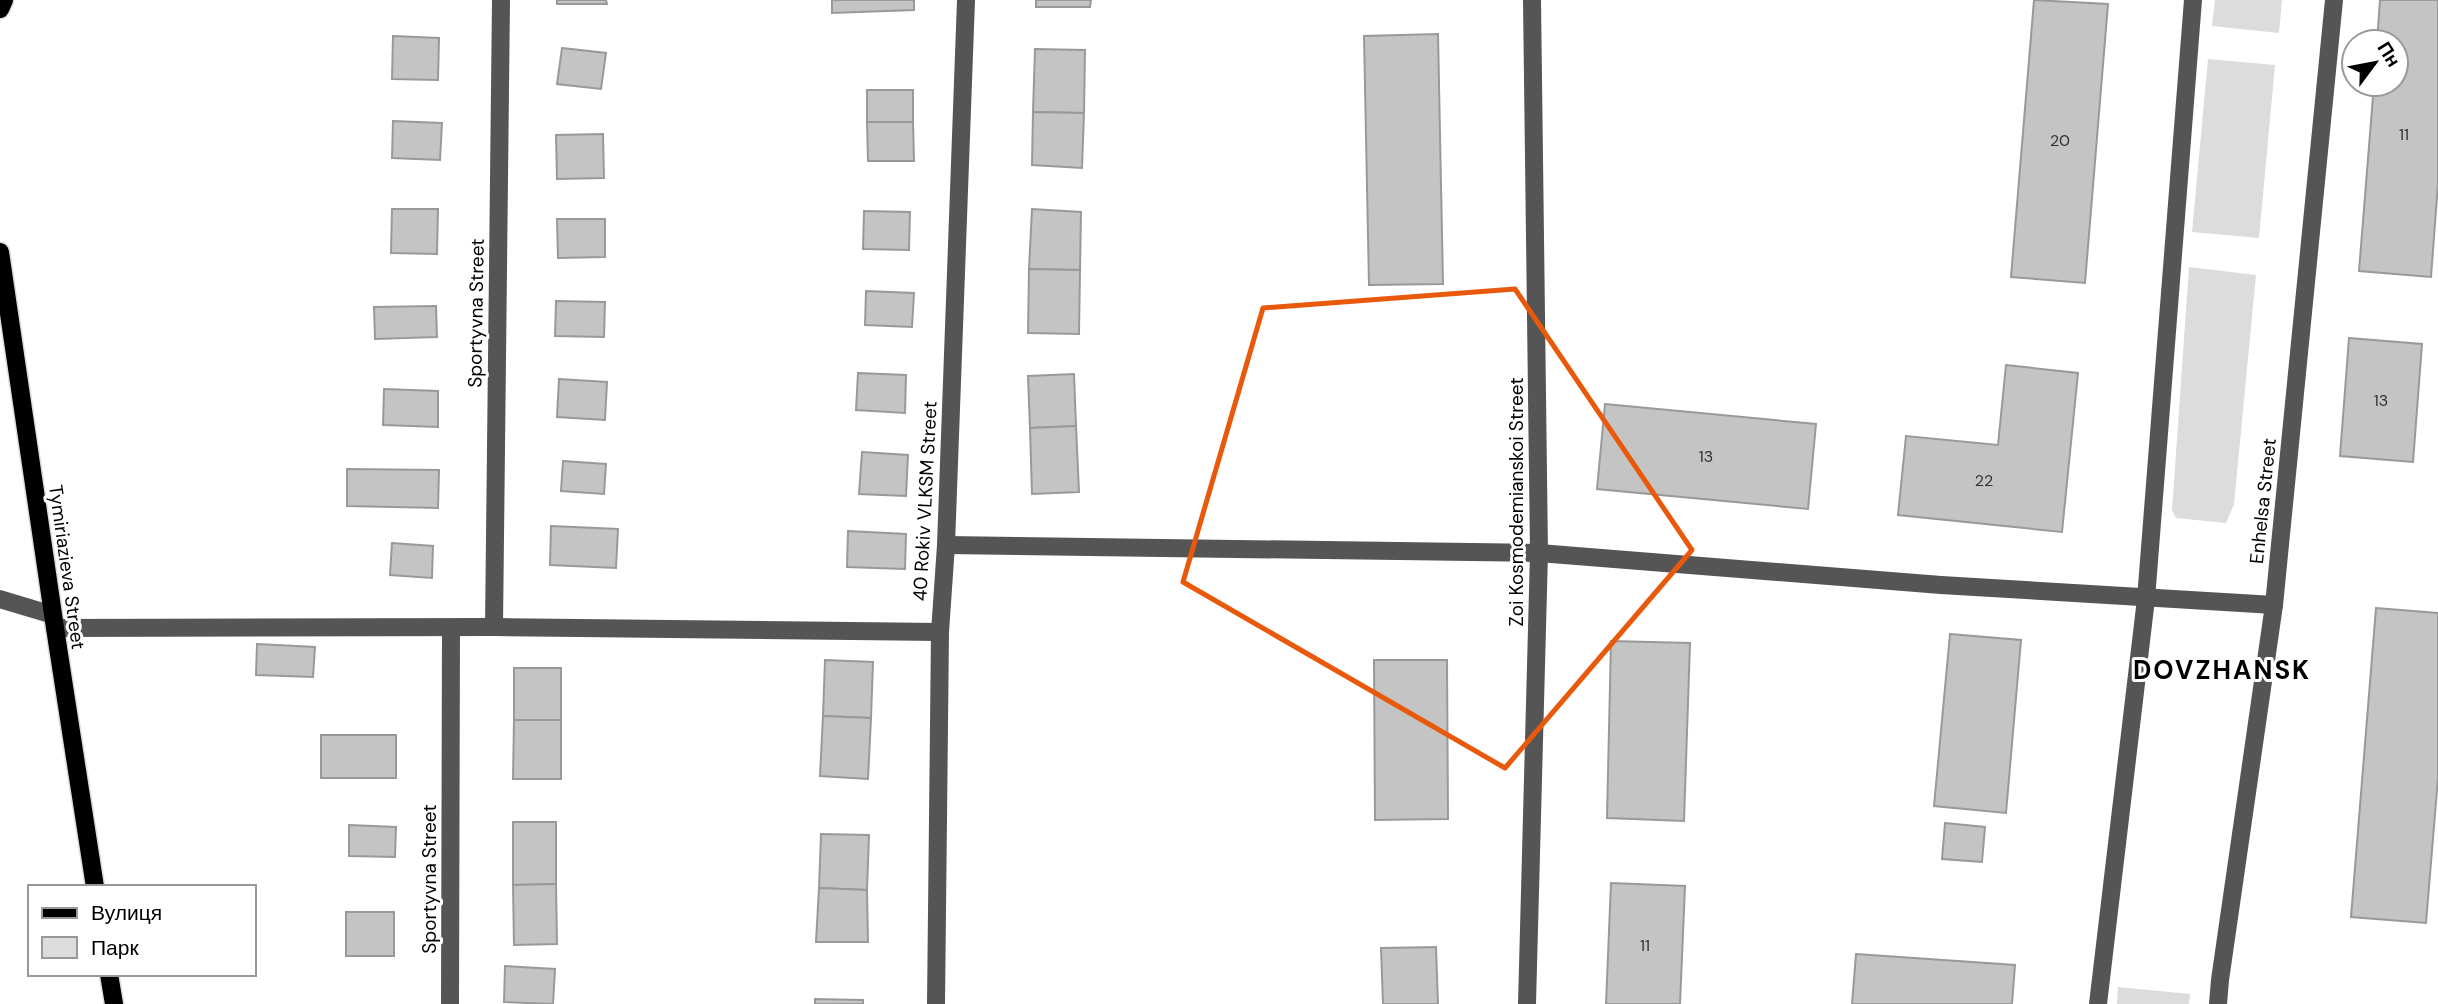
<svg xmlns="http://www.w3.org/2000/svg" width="2438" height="1004" font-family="'DM Sans',sans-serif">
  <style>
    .green { fill: #dcdcdc }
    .building { fill: #c4c4c4; stroke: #999; stroke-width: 2 }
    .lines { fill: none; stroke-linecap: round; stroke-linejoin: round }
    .major-casing { stroke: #dbdbdb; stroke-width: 21 }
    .minor { stroke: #555; stroke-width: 18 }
    .major { stroke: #000; stroke-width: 18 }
    .marked { fill: none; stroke: #e8590c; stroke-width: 5; stroke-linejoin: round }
    .labels { text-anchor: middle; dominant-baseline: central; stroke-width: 6; stroke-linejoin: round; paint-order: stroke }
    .number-label { font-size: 16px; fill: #313131 }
    .street-label { font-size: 19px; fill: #000; stroke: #fff }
    .district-label { font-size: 26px; font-weight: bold; letter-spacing: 2px; fill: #000; stroke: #fff }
  </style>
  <rect width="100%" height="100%" fill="#fff"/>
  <!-- green -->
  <g class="green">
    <polygon points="2215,0 2282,0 2279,33 2212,26"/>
    <polygon points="2208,59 2275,65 2259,238 2192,232"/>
    <polygon points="2189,267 2256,275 2234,504 2226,523 2176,518 2172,510"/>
    <polygon points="2118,987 2190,994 2189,1004 2117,1004"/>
  </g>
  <!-- building -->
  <g class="building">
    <polygon points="557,0 606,0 607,4 557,4"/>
    <polygon points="832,0 914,0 914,10 832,13"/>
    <polygon points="1036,0 1091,0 1090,7 1036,7"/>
    <polygon points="2034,0 2108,4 2085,283 2011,277"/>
    <polygon points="2380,0 2438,0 2438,183 2431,277 2359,271 2374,84 2396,84 2396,42 2377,42"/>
    <polygon points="1438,34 1443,284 1369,285 1364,36"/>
    <polygon points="393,36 439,38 438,80 392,79"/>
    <polygon points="562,48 606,53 601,89 557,84"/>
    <polygon points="1035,49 1085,50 1084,113 1033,112"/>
    <rect x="867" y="90" width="46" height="32"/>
    <polygon points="1033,112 1084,113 1082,168 1032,165"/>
    <polygon points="393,121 442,123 440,160 392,158"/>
    <polygon points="867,122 913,122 914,161 868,161"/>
    <polygon points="603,134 604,178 557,179 556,135"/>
    <polygon points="392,209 438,209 437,254 391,253"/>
    <polygon points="1032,209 1081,212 1080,270 1029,269"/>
    <polygon points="864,211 910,212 909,250 863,249"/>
    <polygon points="557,219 605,219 605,257 558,258"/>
    <polygon points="1029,269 1080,270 1079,334 1028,333"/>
    <polygon points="866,291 914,293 912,327 865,325"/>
    <polygon points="556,301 605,302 604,337 555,336"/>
    <polygon points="436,306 437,337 375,339 374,307"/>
    <polygon points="2349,338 2422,344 2413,462 2340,456"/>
    <polygon points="2006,365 2078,373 2062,532 1898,515 1906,436 1998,445"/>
    <polygon points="858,373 906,375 905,413 856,410"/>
    <polygon points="1074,374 1076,426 1030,428 1028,376"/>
    <polygon points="559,379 607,382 605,420 557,417"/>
    <polygon points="384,389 438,391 438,427 383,425"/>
    <polygon points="1605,404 1816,424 1808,509 1597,489"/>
    <polygon points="1076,426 1079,492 1032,494 1030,428"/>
    <polygon points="862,452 908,455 906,496 859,494"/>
    <polygon points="563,461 606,464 604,494 561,491"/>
    <polygon points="347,469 439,470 438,508 347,506"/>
    <polygon points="551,526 618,529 616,568 550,565"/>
    <polygon points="848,531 906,534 905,569 847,567"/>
    <polygon points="392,543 433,546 432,578 390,575"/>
    <polygon points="2376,608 2438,613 2438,778 2426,923 2351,917"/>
    <polygon points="1950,634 2021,640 2006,813 1934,806"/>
    <polygon points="1611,641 1690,643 1684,821 1607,818"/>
    <polygon points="257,644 315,647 313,677 256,675"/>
    <polygon points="825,660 873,662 871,718 823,716"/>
    <polygon points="1374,660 1447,660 1448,819 1375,820"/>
    <rect x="514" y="668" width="47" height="52"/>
    <polygon points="823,716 871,718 868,779 820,776"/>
    <polygon points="514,720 561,720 561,779 513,779"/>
    <rect x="321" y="735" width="75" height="43"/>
    <polygon points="513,822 556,822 556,884 513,885"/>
    <polygon points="1945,823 1985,827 1982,862 1942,859"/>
    <polygon points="349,825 396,827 395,857 349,856"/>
    <polygon points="821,834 869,835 867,890 819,888"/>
    <polygon points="1611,883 1685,886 1680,1004 1606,1004"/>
    <polygon points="556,884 557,944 514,945 513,885"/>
    <polygon points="819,888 867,890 868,942 816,942"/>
    <rect x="346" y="912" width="48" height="44"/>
    <polygon points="1436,947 1438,1004 1383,1004 1381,948"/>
    <polygon points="1856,954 2015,965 2012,1004 1852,1004"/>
    <polygon points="505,966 555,969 553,1004 504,1002"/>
    <polygon points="815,999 863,1000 863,1004 815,1004"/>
  </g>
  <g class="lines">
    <!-- major casing -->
    <g class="major-casing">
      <g id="major">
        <polyline points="0,9 4,0"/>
        <polyline points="0,252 55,628 95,887"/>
        <polyline points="109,974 114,1004"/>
      </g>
    </g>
    <!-- minor -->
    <g class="minor">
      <polyline points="946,545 1539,553 1941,585 2274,605"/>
      <polyline points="0,599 53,615"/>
      <polyline points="494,627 501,0"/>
      <polyline points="55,628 494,627 940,632"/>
      <polyline points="450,1004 451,628"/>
      <polyline points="936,1004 940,632 946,545 966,0"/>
      <polyline points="1527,1004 1539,553 1532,0"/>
      <polyline points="2098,1004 2146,599 2193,0"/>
      <polyline points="2218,1004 2220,980 2274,605 2334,0"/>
    </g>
    <!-- major -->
    <use href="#major" class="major"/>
  </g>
  <!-- marked area -->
  <path class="marked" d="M1515,289L1692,550L1505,768L1183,582L1263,308Z"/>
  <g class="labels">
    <!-- number labels -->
    <g class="number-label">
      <text x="2404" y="134">11</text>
      <text x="2060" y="140">20</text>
      <text x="2381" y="400">13</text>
      <text x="1706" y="456">13</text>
      <text x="1984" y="480">22</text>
      <text x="1645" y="945">11</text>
    </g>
    <!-- street labels -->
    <g class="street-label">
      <text transform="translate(476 313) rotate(-89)">Sportyvna Street</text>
      <text transform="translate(925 501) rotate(-87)">40 Rokiv VLKSM Street</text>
      <text transform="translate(2263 501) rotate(-84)">Enhelsa Street</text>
      <text transform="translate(1516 502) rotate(-90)">Zoi Kosmodemianskoi Street</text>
      <text transform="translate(67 567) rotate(82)">Tymiriazieva Street</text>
      <text transform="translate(429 879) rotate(-90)">Sportyvna Street</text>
    </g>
    <!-- district labels -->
    <g class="district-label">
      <text x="2222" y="670">DOVZHANSK</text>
    </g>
  </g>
  <!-- legend -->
  <rect x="28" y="885" width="228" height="91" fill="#ffffff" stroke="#999999" stroke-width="2"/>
  <rect x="42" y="908" width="35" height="10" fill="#000000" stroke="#999999" stroke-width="2"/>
  <text x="91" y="920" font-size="21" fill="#000000">Вулиця</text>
  <rect x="42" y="937" width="35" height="21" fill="#dcdcdc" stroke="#999999" stroke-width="2"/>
  <text x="91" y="955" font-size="21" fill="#000000">Парк</text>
  <!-- north arrow -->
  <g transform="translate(2375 63) rotate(58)"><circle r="33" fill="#ffffff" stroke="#999999" stroke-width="2"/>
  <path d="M0-5L12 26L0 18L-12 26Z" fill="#000000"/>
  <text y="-10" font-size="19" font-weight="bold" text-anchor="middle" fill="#000000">Пн</text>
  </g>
</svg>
